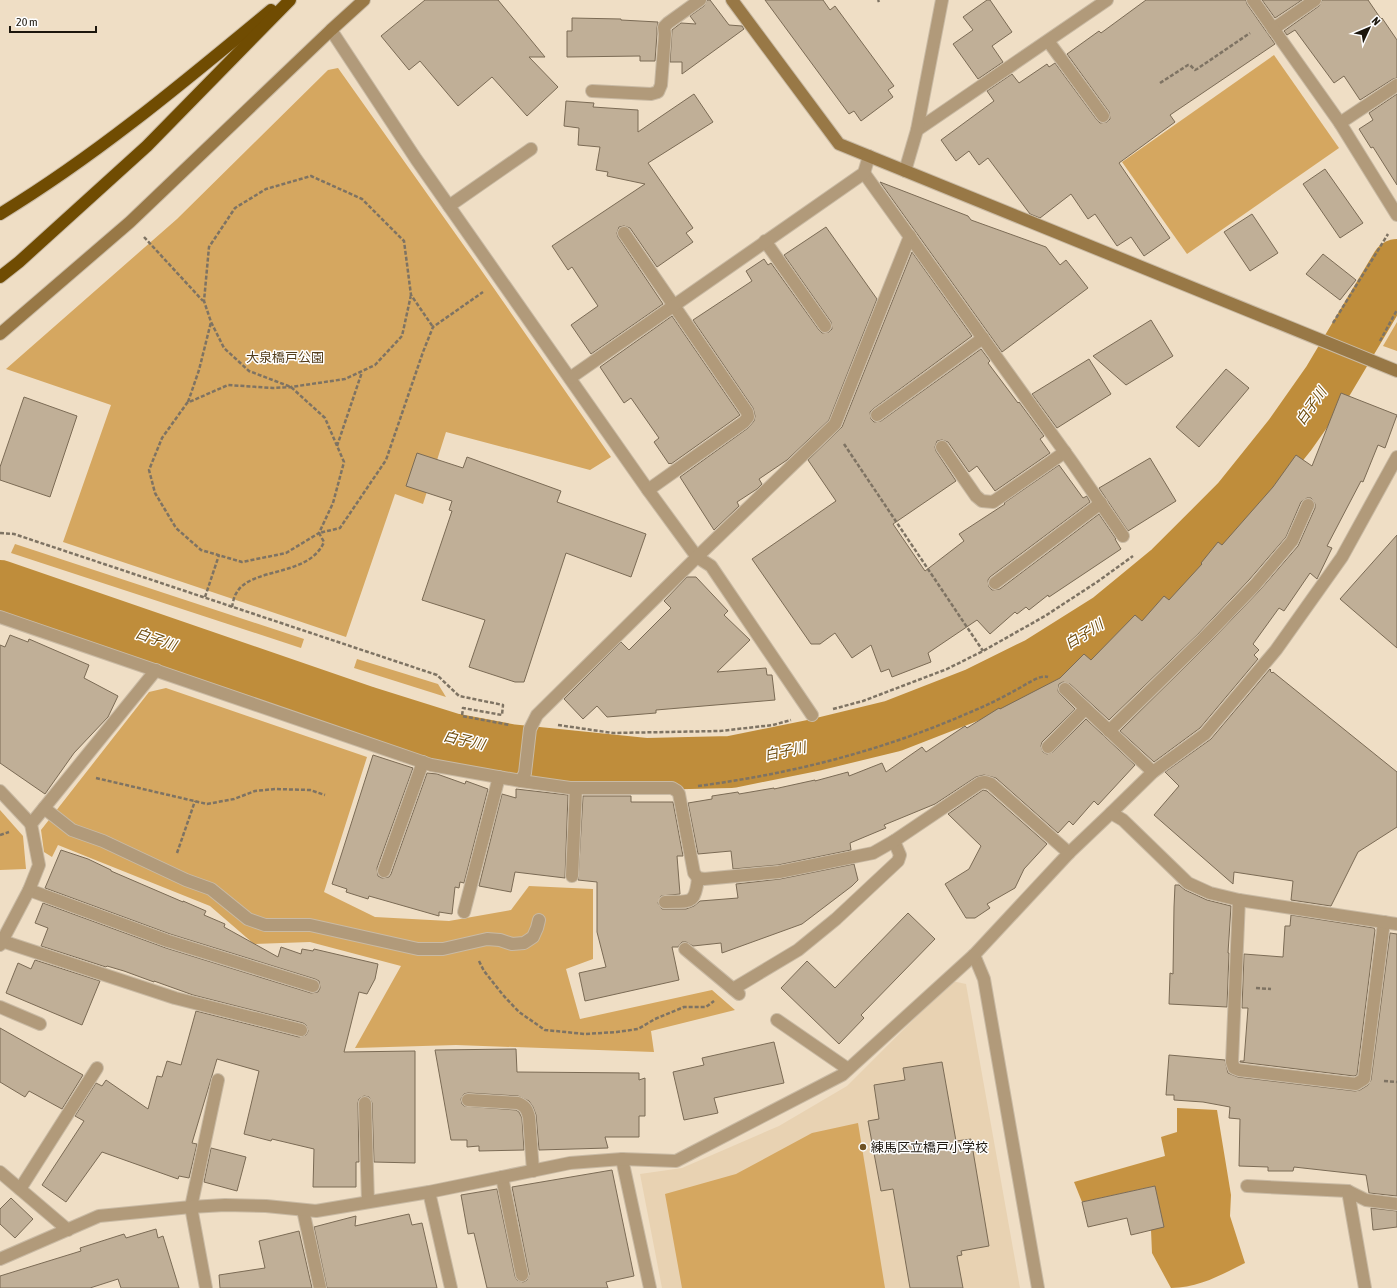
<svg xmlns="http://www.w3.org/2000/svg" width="1397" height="1288" font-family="'Asap Condensed','Noto Sans JP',sans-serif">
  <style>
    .built { fill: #e8d2b2 }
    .green { fill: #d5a760 }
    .forest { fill: #c69342 }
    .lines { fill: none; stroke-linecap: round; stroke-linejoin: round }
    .river { stroke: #bf8d3b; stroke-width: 52 }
    .building { fill: #c0af97; stroke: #7b6b55 }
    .lane-casing { stroke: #c9baa4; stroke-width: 14 }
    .street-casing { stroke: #c9baa4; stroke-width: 14 }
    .secondary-casing { stroke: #c9baa4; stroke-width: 14 }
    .highway-casing { stroke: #c9baa4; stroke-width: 14 }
    .path { stroke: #7e7363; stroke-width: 2.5; stroke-dasharray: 4 2; stroke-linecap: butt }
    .lane { stroke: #b19a7a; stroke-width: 12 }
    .street { stroke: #b19a7a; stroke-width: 12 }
    .secondary { stroke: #987846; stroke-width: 12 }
    .highway { stroke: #704c02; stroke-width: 12 }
    .poi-dot { fill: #6e5225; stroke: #fff; stroke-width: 1.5 }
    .labels { text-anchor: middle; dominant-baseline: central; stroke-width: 3; stroke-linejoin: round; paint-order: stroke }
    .park-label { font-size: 13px; fill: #533d1b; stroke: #fff }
    .poi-label { font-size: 13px; fill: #1c160d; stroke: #fff; text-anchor: start }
    .water-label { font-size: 14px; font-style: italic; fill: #6e4b0b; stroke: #fff }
  </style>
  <rect width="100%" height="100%" fill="#efdec5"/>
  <!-- built -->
  <polygon class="built" points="952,981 966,984 1020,1288 662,1288 640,1174 682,1168 779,1126 847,1086"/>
  <!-- green -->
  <g class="green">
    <polygon points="1274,55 1339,148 1187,254 1122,162"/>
    <polygon points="338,68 479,267 611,457 590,470 446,432 423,504 395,494 346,637 63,542 111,405 6,369 177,219 328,70"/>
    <polygon points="1397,322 1397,351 1383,346"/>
    <polygon points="15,544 304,639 301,648 11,553"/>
    <polygon points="357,659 438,684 446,697 354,668"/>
    <polygon points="166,688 367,757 324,892 375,917 449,921 511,910 529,886 593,889 593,959 566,969 580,1019 712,990 735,1010 651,1031 654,1052 456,1045 355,1048 401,966 310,942 254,944 210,906 58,845 52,857 44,852 41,830 149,692"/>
    <polygon points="0,810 23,836 26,869 0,870"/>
    <polygon points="858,1123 885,1288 682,1288 665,1194 736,1174 812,1133"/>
  </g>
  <!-- forest -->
  <path class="forest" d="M1177,1108L1217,1110L1231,1195L1230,1216L1245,1263C1221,1275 1198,1288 1171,1288L1152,1253L1151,1230L1155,1186L1082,1202L1074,1182L1165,1156L1161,1137L1177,1132Z"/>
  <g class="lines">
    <!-- river -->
    <polyline class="river" points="0,586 366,712 452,739 510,750 647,764 731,762 815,745 893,726 975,694 1038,663 1108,619 1170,568 1237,501 1290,435 1328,381 1397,265"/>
  </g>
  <!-- building -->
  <g class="building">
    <polygon points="425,0 498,0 545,57 529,57 558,87 527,116 492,77 458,106 420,61 409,70 381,36"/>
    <polygon points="707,0 710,0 729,25 742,26 744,29 682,74 682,62 670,62 672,30 681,23 696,24 690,16 704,6"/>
    <polygon points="765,0 823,0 830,10 835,6 894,86 888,90 893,97 861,121 854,111 849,114"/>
    <polygon points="987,0 990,0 1012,32 992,46 1003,62 978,79 953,44 973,30 963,17"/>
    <polygon points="1146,0 1246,0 1247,4 1275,44 1170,115 1175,122 1119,163 1170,238 1144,256 1131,237 1117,246 1095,214 1088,219 1071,194 1040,218 1030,214 988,158 979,165 969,151 956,161 941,140 994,101 987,91 1012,74 1019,83 1047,64 1049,67 1055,63 1097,120 1100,123 1107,122 1110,119 1109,112 1067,54 1099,31 1101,33"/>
    <polygon points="1262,0 1302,0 1275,18"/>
    <polygon points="1322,0 1368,0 1381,19 1382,18 1397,40 1397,78 1393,79 1360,100 1344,76 1334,83 1295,30 1287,35 1284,31 1319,6"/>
    <polygon points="572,18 621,19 621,20 658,22 657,28 657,34 655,61 640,61 640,56 567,57 567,31 572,31"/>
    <polygon points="694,94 713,122 648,163 693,228 686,233 693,242 657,267 630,228 624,226 619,227 617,233 618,237 663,304 591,354 571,325 598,306 572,267 568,270 552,246 645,184 607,176 608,172 596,170 600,147 578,145 579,128 564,126 566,101 594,103 593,107 638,110 638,132"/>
    <polygon points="1397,94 1397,185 1373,147 1371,148 1359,129 1373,120 1369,113"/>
    <polygon points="1325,169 1363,223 1340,238 1303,184"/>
    <polygon points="880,182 968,216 971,220 1046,247 1060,265 1066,260 1088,288 1002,352"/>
    <polygon points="1252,214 1278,253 1250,271 1224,232"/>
    <polygon points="826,227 877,299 829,420 787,460 759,479 762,484 757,489 737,502 739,506 714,530 680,477 748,428 754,421 755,416 753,408 693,320 752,281 746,271 764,259 768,265 771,263 819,330 822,333 829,332 832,329 831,322 784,255"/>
    <polygon points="912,252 972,336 873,409 870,412 871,419 874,422 881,421 981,349 990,361 988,363 1018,403 1019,402 1044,436 1040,439 1050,453 995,491 977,466 969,472 948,442 942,440 937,441 935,447 936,451 956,481 893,524 925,571 964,541 959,534 1005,504 1004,503 1059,465 1083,498 1087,496 1090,502 990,577 988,580 989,587 992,590 1000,589 1099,514 1116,539 1115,539 1121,549 1049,597 1048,595 1029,610 1026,607 1017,614 1015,612 990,634 977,620 928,653 931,662 892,677 889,669 881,672 871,645 852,658 835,633 820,644 811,644 752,559 836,501 808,460 842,427"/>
    <polygon points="1323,254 1356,280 1340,300 1306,274"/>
    <polygon points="672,316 740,415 671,464 670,463 669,464 654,442 659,438 631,398 624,403 600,367"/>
    <polygon points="1151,320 1173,356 1126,385 1093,356"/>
    <polygon points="1089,359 1111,394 1057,428 1032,394"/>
    <polygon points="1226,369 1249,388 1199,447 1176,427"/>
    <polygon points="1341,393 1397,415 1385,448 1378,445 1363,482 1361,481 1327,546 1332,548 1317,579 1310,573 1284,611 1279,608 1253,644 1259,650 1254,655 1258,659 1200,728 1154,762 1120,731 1208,644 1260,590 1298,546 1315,508 1315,504 1311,498 1307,498 1301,502 1286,537 1249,580 1198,634 1109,720 1070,684 1063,682 1059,684 1058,691 1060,694 1075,709 1042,742 1041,746 1043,752 1047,754 1053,752 1086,719 1135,765 1098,805 1094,801 1073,825 1069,821 1058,833 996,778 984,775 976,777 935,804 884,825 886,828 850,843 851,850 778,865 733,869 731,851 698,854 688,803 712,799 712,796 738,792 739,794 774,788 774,789 815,780 815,781 848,772 849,776 882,763 886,772 922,747 926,752 965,726 967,728 999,708 1000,709 1060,678 1084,654 1091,660 1135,615 1142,621 1164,596 1169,600 1202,564 1201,563 1218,542 1222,545 1273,487 1296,455 1312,466"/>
    <polygon points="24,397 77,416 50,497 0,480 0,467"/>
    <polygon points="417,453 463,468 467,457 561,491 557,502 646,534 631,577 566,553 524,682 515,682 469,667 485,620 422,600 452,511 449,510 452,501 406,486"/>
    <polygon points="1150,458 1176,501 1128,531 1099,488"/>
    <polygon points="1397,535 1397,648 1340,599"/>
    <polygon points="687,577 696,577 728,611 724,615 750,640 717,672 766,668 767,675 772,675 775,700 656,710 656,713 607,717 597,706 583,719 564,699 621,642 629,650 671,608 664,601"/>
    <polygon points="10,635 28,642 29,639 89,665 84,678 118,696 108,717 74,753 45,794 0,763 0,645 5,647"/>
    <polygon points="1270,669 1271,670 1270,671 1272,673 1273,672 1397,772 1397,827 1358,852 1331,906 1291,900 1293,881 1234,872 1233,884 1154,815 1179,786 1165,772 1211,739"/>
    <polygon points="373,755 413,768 377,868 378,876 382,878 389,877 391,874 427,773 437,774 465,784 466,781 488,789 464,883 460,882 459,888 455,887 452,914 439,912 439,916 369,896 368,899 346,892 347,889 332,884"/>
    <polygon points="516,789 568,795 565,878 515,872 511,892 479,886 502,794 516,798"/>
    <polygon points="983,790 987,791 1047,844 1024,869 1015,888 987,904 990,908 975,918 966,918 945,884 969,869 981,846 948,814"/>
    <polygon points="583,796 631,796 631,802 673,802 683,856 677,856 680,894 661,896 658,903 662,909 686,909 694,906 700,901 738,898 736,884 780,879 854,864 858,880 852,886 802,924 722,953 721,943 693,946 686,942 682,942 678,947 672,947 679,980 585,1001 579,973 606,967 597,932 597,882 578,880"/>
    <polygon points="61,850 88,859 111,870 111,871 183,902 183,901 206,911 204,915 225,924 224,927 278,957 281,947 301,954 302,949 313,951 314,949 378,964 375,979 367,994 359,992 344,1052 415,1051 415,1163 374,1162 372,1103 369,1097 364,1096 359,1099 358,1103 359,1162 356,1162 356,1187 313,1187 314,1149 272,1139 271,1141 244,1134 259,1071 217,1059 192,1143 197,1144 189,1178 179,1176 178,1179 102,1152 66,1202 42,1185 84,1121 75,1116 96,1083 102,1086 106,1080 148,1109 157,1076 162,1077 167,1061 181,1065 196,1011 299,1037 306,1035 308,1031 306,1025 303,1023 193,995 154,981 154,982 124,971 107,966 106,967 41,946 48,928 35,923 43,903 166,948 311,993 318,992 320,988 319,981 315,979 170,934 45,888"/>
    <polygon points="1175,885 1179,885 1185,890 1207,900 1231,906 1228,953 1229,953 1227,1007 1169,1004 1170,973 1173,974 1174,907"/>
    <polygon points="908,913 935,939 861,1015 864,1018 839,1044 781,988 807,961 835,988"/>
    <polygon points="1291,915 1374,928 1375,930 1357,1075 1354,1076 1240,1062 1240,1061 1244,1061 1248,1008 1242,1008 1244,954 1283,957 1285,926 1290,926"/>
    <polygon points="1390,933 1397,934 1397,1196 1369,1193 1366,1175 1294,1167 1293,1171 1268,1171 1268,1167 1239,1166 1240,1119 1229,1118 1230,1107 1203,1102 1174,1100 1174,1095 1166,1095 1169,1055 1225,1060 1228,1073 1238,1077 1355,1091 1360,1090 1368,1085 1371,1080"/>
    <polygon points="35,960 100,981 82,1025 6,993 18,963 31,969"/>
    <polygon points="0,1028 83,1075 62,1109 29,1091 25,1097 0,1082"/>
    <polygon points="774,1042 784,1083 714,1098 718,1113 684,1120 673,1072 704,1065 702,1058"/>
    <polygon points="516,1049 517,1072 639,1073 639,1080 645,1078 645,1116 639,1116 639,1137 605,1137 608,1148 539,1150 536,1115 533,1107 529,1101 518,1096 468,1093 464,1094 461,1099 462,1104 464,1106 516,1110 519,1112 522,1118 524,1150 479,1151 479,1146 467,1147 467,1140 451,1140 435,1050"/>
    <polygon points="942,1062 956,1141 971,1139 989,1246 961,1251 962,1255 957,1256 963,1288 910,1288 893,1189 881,1191 868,1121 879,1119 874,1085 905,1080 903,1068"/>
    <polygon points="211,1148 246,1157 237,1191 204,1182"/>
    <polygon points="612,1170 634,1276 606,1282 608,1288 487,1288 474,1233 468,1234 461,1195 497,1189 515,1276 517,1280 523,1282 527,1280 529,1274 512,1187"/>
    <polygon points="1155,1186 1164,1227 1131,1235 1127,1218 1088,1227 1082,1202"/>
    <polygon points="11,1198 33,1219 15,1238 0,1224 0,1209"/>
    <polygon points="1371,1208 1397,1211 1397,1227 1373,1230"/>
    <polygon points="409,1214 412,1225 422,1223 437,1288 327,1288 314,1227 356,1216 355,1226"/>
    <polygon points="156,1229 158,1238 163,1236 179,1288 121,1288 118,1279 90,1288 0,1288 0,1276 81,1251 80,1248 124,1234 126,1238"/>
    <polygon points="299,1231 312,1288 220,1288 219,1275 265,1268 259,1241"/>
  </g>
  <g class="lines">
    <!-- lane casing -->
    <g class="lane-casing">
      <g id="lane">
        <polyline points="1273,29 1315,0"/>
        <polyline points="1048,41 1103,116"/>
        <polyline points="1340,123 1397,85"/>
        <polyline points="765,241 825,326"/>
        <polyline points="877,415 983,338"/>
        <polyline points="942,447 976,496 982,501 993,502 1065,452"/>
        <polyline points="995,583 1101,503"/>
        <polyline points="1065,689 1153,772"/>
        <polyline points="1109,731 1203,639 1255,585 1292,541 1308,505"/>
        <polyline points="1048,747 1085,709"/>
        <polyline points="1111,813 1153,772 1205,734 1276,650 1342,557 1397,457"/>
        <polyline points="384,871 423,762"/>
        <polyline points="572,876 576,788"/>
        <polyline points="29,890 168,941 313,986"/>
        <path d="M665,902C690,901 695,906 698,878"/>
        <polyline points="464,912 499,777"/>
        <polyline points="2,941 175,998 301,1030"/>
        <polyline points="685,949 739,994"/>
        <polyline points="733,989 798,950 836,919 898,861 900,855 894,841"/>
        <polyline points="0,1007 40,1024"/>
        <path d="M468,1100L518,1103C525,1106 527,1109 529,1117L533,1171"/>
        <polyline points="365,1103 368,1202"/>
        <polyline points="502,1177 522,1275"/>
        <polyline points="1247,1186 1348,1191 1366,1200 1397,1204"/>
        <polyline points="20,1189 97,1068"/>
        <polyline points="1348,1191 1365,1288"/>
        <polyline points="303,1210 320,1288"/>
        <polyline points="206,1288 191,1207 218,1080"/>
      </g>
    </g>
    <!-- street casing -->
    <g class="street-casing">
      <g id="street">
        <polyline points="1253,0 1340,123 1397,215"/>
        <polyline points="331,30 416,159 648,490 697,557 711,566 812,715"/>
        <polyline points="592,91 651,94 658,92 661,85 665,34 664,27 668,23 700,0"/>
        <polyline points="917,130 1107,0"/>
        <polyline points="905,171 917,130 942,0"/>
        <polyline points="864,173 1072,462 1123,536"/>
        <polyline points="449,206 531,149"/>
        <polyline points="624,233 747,412 748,417 744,422 648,490"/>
        <polyline points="570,378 864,173 869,156"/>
        <polyline points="0,617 431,765 521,781 570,788 672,788 677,791 679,794 694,873 698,878 704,879 779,872 873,853 894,841 980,783 985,782 991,784 1069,853"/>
        <polyline points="521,781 525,773 530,729 537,715 697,557 835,424 910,236"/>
        <polyline points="0,791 31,824"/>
        <polyline points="44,808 72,830 103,841 186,880 211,889 248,919 265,925 310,925 418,949 443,949 487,939 500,940 512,944 524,943 533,937 537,928 539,920"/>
        <polyline points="1239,900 1232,1062 1234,1068 1239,1070 1356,1084 1364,1079 1384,922"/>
        <polyline points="0,945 29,890 39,865 31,824 156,670"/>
        <polyline points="974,955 984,979 1038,1288"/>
        <polyline points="777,1020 848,1069"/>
        <polyline points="622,1159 650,1288"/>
        <polyline points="0,1172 68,1230"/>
        <polyline points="429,1192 451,1288"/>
        <polyline points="0,1259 99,1216 191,1207 225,1205 266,1206 316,1211 429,1192 570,1163 622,1159 676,1161 842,1075 974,955 1069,853 1111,813 1123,820 1188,883 1210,893 1239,900 1397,924"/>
      </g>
    </g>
    <!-- secondary casing -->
    <g class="secondary-casing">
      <g id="secondary">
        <polyline points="732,0 839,144 1397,371"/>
        <polyline points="0,334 130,222 331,30 364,0"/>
      </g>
    </g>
    <!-- highway casing -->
    <g class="highway-casing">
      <g id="highway">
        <path d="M0,214C97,155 184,82 271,10"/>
        <polyline points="0,277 19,262 147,146 290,0"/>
      </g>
    </g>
    <!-- path -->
    <g class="path">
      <polyline points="878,0 879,2"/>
      <polyline points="1160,83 1188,65 1190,65 1195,70 1197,69 1250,33"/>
      <polyline points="144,237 203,301"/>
      <polyline points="411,295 402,336 375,365 345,379 291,387 273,388 228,385 187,403 162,438 149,470 155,493 176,528 201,550 242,562 286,553 319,533 333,503 344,462 325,418 291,387 249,371 224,348 211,322 204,301 209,247 235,208 266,189 311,176 362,199 404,241 411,295 433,327"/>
      <polyline points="1333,323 1388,234"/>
      <polyline points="1380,341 1397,310"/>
      <polyline points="188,402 199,370 211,322"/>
      <polyline points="844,444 983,651"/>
      <polyline points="337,446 362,372"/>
      <polyline points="0,533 14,534 437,675 459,696 503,705 502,715 463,708 462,716 510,725"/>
      <polyline points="205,597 219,555"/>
      <path d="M232,607C233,602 234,596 237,592C252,567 309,577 324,542L319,533L340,528L386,460L423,352L433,327L483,292"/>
      <polyline points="833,709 863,701 947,669 983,651 1045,616 1097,582 1133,556"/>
      <polyline points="558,725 613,733 720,731 773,725 791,720"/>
      <polyline points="96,778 207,804 234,799 255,791 275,789 310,790 325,795"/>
      <path d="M698,786C790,774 881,751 966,714C988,705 1008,695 1028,683C1034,680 1041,675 1048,677"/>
      <polyline points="0,835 9,832"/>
      <polyline points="177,853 195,801"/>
      <polyline points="479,961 484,971 503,995 519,1012 545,1030 585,1034 617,1032 638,1029 655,1019 684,1007 706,1007 714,1001"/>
      <polyline points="1256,988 1271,989"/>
      <polyline points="1384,1081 1397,1082"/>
    </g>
    <!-- lane -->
    <use href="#lane" class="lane"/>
    <!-- street -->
    <use href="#street" class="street"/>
    <!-- secondary -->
    <use href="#secondary" class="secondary"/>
    <!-- highway -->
    <use href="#highway" class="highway"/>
  </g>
  <!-- markers -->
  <circle class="poi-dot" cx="863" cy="1147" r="4"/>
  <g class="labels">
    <!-- park labels -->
    <g class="park-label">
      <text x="285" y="357">大泉橋戸公園</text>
    </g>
    <!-- poi labels -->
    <g class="poi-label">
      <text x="871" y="1147">練馬区立橋戸小学校</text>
    </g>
    <!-- water labels -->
    <g class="water-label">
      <text transform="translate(1311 406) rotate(-55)">白子川</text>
      <text transform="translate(1084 634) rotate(-32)">白子川</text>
      <text transform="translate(156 639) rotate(19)">白子川</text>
      <text transform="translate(464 740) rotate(13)">白子川</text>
      <text transform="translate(785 751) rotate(-12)">白子川</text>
    </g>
  </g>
  <!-- north arrow -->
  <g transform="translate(1369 28) rotate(46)" stroke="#ffffff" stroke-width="3" paint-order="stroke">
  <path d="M0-3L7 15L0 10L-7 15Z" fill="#1c160d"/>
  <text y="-6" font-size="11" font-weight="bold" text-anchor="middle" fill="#1c160d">N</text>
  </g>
  <!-- scale -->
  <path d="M10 26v6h86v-6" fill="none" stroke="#1c160d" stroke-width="2"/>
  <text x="16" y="26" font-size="12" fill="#1c160d" stroke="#ffffff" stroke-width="3" paint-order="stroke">20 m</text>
</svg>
